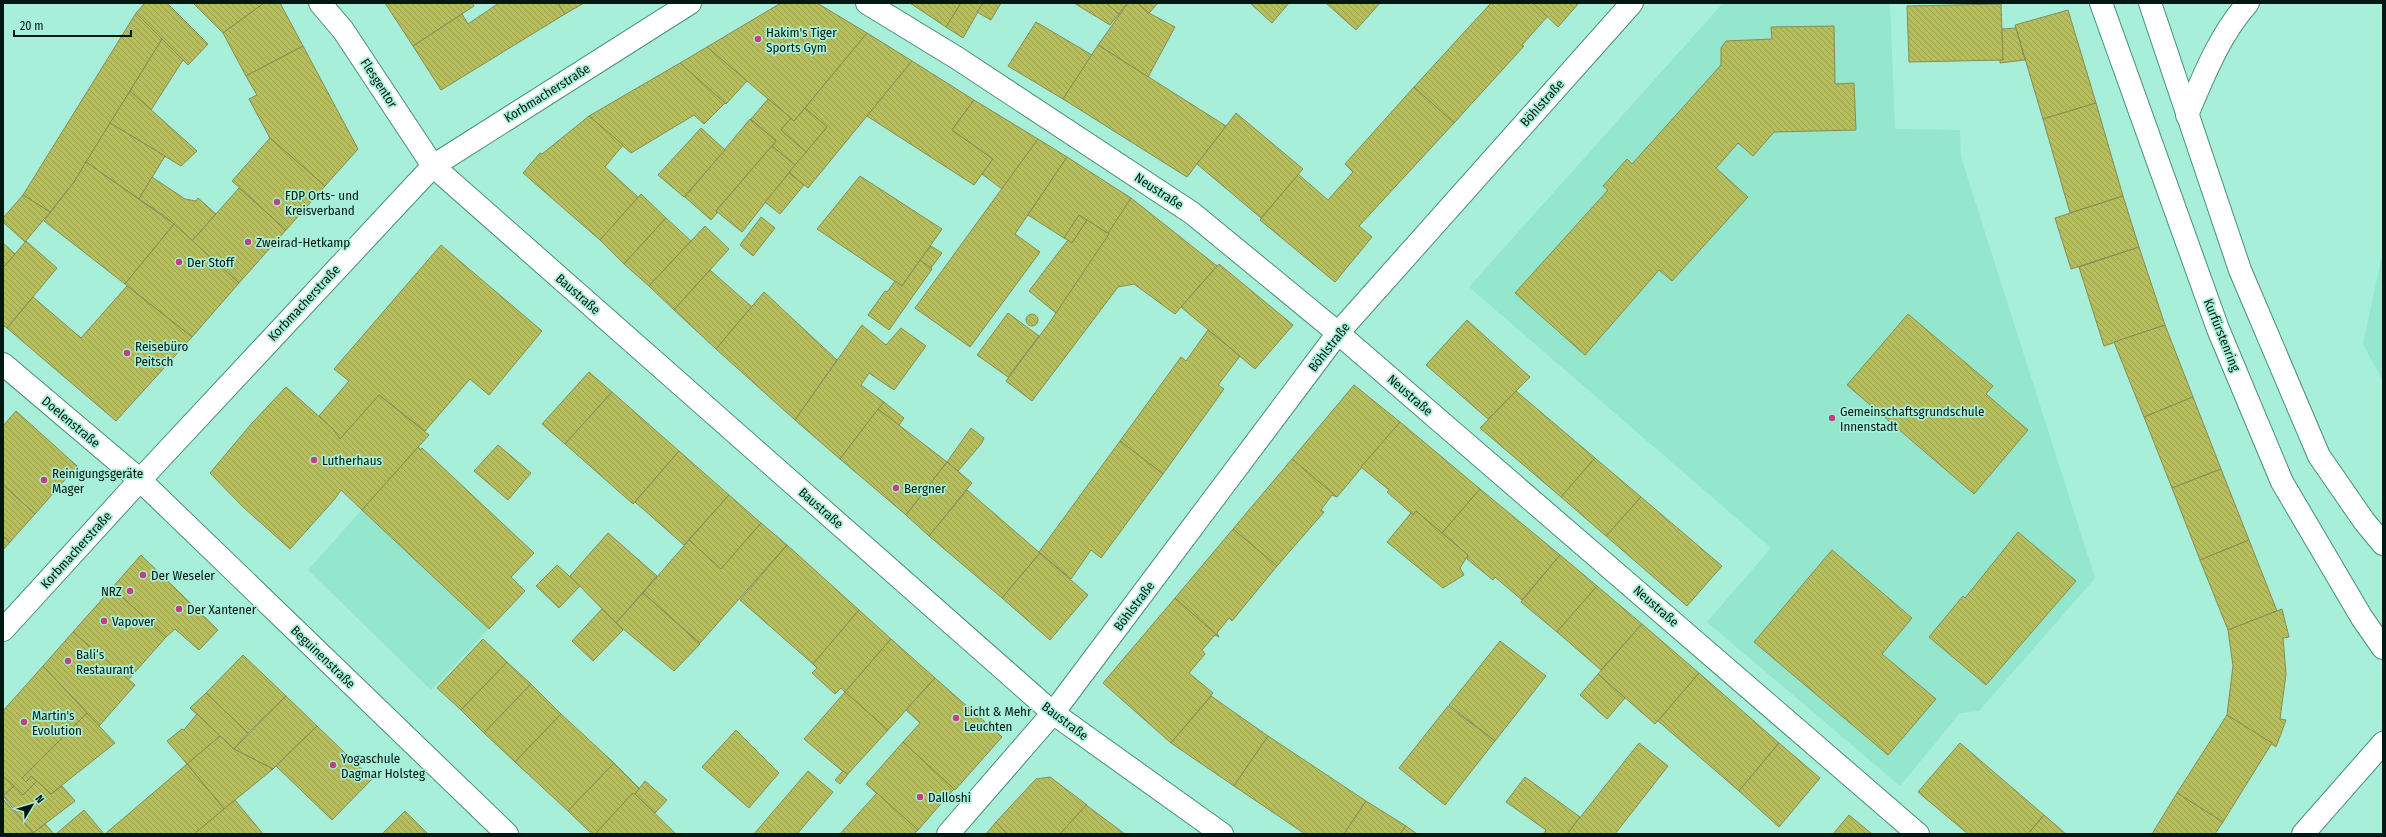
<svg xmlns="http://www.w3.org/2000/svg" width="2386" height="837" font-family="'Fira Sans Condensed',sans-serif">
  <style>
    .built { fill: #94e6cd }
    .building { fill: url(#building-back-hatch); stroke: #878c54 }
    .lines { fill: none; stroke-linecap: round; stroke-linejoin: round }
    .street-casing { stroke: #498f7b; stroke-width: 24 }
    .secondary-casing { stroke: #498f7b; stroke-width: 24 }
    .street { stroke: #fff; stroke-width: 22 }
    .secondary { stroke: #fff; stroke-width: 22 }
    .poi-dot { fill: #c43f82; stroke: #a7efd8; stroke-width: 1.5 }
    .labels { text-anchor: middle; dominant-baseline: central; stroke-width: 3.5; stroke-linejoin: round; paint-order: stroke }
    .poi-label { font-size: 13px; fill: #001811; stroke: #a7efd8; text-anchor: start }
    .street-label { font-size: 13px; fill: #001811; stroke: #a7efd8 }
  </style>
  <defs>
    <pattern id="building-back-hatch" width="6" height="6" patternUnits="userSpaceOnUse"><rect width="6" height="6" fill="#b5bd5c"/><path d="M-1 5l2 2M0 0l6 6M5-1l2 2" fill="none" stroke="#9aa24f"/></pattern>
  </defs>
  <rect width="100%" height="100%" fill="#a7efd8"/>
  <!-- built -->
  <g class="built">
    <polygon points="1723,3 1890,3 1895,129 1960,130 1961,157 2095,578 1979,711 1960,713 1900,786 1707,622 1771,548 1469,287"/>
    <polygon points="2383,251 2383,381 2363,344"/>
    <polygon points="418,447 422,448 534,553 512,577 525,591 431,690 308,570"/>
  </g>
  <!-- building -->
  <g class="building">
    <polygon points="145,3 167,3 208,44 188,65 136,13"/>
    <polygon points="193,3 264,3 223,33"/>
    <polygon points="264,3 280,3 303,46 246,76 223,33"/>
    <polygon points="385,3 472,3 474,6 413,46"/>
    <polygon points="499,3 558,3 565,14 441,90 413,46 462,14 468,24"/>
    <polygon points="558,3 584,3 565,14"/>
    <polygon points="781,3 817,3 867,33 794,121 707,47"/>
    <polygon points="910,3 961,3 946,27"/>
    <polygon points="961,3 983,3 963,38 946,27"/>
    <polygon points="983,3 1001,3 991,20 977,12"/>
    <polygon points="1074,3 1106,3 1119,14 1110,25"/>
    <polygon points="1106,3 1127,3 1119,14"/>
    <polygon points="1128,3 1138,3 1149,13 1175,27 1148,77 1098,45"/>
    <polygon points="1138,3 1158,3 1149,13"/>
    <polygon points="1250,3 1289,3 1272,23"/>
    <polygon points="1326,3 1380,3 1356,30"/>
    <polygon points="1491,3 1533,3 1548,16 1522,45 1524,46 1454,123 1414,87"/>
    <polygon points="1533,3 1579,3 1558,27"/>
    <polygon points="2001,4 2003,60 1909,62 1907,6"/>
    <polygon points="2068,10 2096,103 2043,119 2015,25"/>
    <polygon points="136,13 162,39 74,182 50,212 23,195"/>
    <polygon points="1036,22 1092,55 1063,99 1008,66"/>
    <polygon points="1834,26 1835,84 1854,83 1856,130 1774,132 1753,156 1738,143 1716,168 1748,197 1672,281 1659,270 1585,355 1515,293 1608,190 1603,186 1627,159 1632,164 1721,65 1721,48 1726,41 1772,39 1771,27"/>
    <polygon points="2016,28 2025,60 2000,63 2000,60 2003,60 2002,29"/>
    <polygon points="867,33 912,61 808,188 788,172 827,127 805,108"/>
    <polygon points="162,39 183,60 151,110 130,91"/>
    <polygon points="1098,45 1226,126 1187,177 1063,99"/>
    <polygon points="303,46 358,149 325,186 270,138 249,99 257,95 246,76"/>
    <polygon points="707,47 747,81 726,104 680,63"/>
    <polygon points="912,61 974,100 952,130 993,159 974,185 867,116"/>
    <polygon points="680,63 725,103 704,124 694,115 631,153 589,116"/>
    <polygon points="1414,87 1454,123 1359,226 1372,237 1335,282 1260,220 1298,174 1328,200 1353,172 1345,164"/>
    <polygon points="130,91 197,151 181,166 110,123"/>
    <polygon points="768,99 791,118 781,130 806,152 795,165 772,146 776,141 751,119"/>
    <polygon points="974,100 1038,139 1002,189 982,174 993,159 952,130"/>
    <polygon points="2096,103 2123,196 2070,213 2043,119"/>
    <polygon points="805,108 827,127 806,152 781,130 791,118 794,121"/>
    <polygon points="1236,113 1303,169 1261,218 1197,164"/>
    <polygon points="589,116 623,145 605,167 639,198 600,240 523,173 540,153 542,154"/>
    <polygon points="750,119 776,141 716,211 718,212 711,220 685,197"/>
    <polygon points="110,123 165,156 139,199 86,162"/>
    <polygon points="701,128 725,150 684,197 658,175"/>
    <polygon points="270,138 325,186 286,230 232,181"/>
    <polygon points="1038,139 1067,157 1015,234 1040,252 970,347 915,308"/>
    <polygon points="772,146 795,165 742,232 716,211"/>
    <polygon points="1067,157 1131,198 1109,234 1079,215 1064,238 1028,215"/>
    <polygon points="86,162 174,224 125,284 44,221 74,182"/>
    <polygon points="789,173 804,185 780,214 765,202"/>
    <polygon points="860,176 942,229 902,286 817,229"/>
    <polygon points="152,177 185,199 196,201 198,198 216,214 192,241 166,217 139,199"/>
    <polygon points="239,188 286,230 239,283 192,241"/>
    <polygon points="641,194 666,218 624,264 600,240"/>
    <polygon points="23,195 50,212 25,242 3,222 3,218"/>
    <polygon points="2123,196 2139,247 2071,269 2055,218"/>
    <polygon points="1131,198 1217,266 1175,314 1134,284 1118,287 1032,401 1006,381 1050,322"/>
    <polygon points="1079,215 1087,220 1072,243 1064,238"/>
    <polygon points="761,217 775,228 753,256 740,245"/>
    <polygon points="666,218 691,241 649,286 624,264"/>
    <polygon points="1087,220 1109,234 1056,313 1029,291 1068,240 1072,243"/>
    <polygon points="174,224 239,283 192,337 125,284"/>
    <polygon points="705,226 729,249 674,310 649,286"/>
    <polygon points="26,241 57,268 7,328 3,325 3,268"/>
    <polygon points="3,243 15,254 3,268"/>
    <polygon points="441,245 542,331 489,395 470,379 425,431 379,395 340,439 319,416 349,381 334,369"/>
    <polygon points="931,246 942,253 931,268 920,260"/>
    <polygon points="2139,247 2165,325 2104,346 2079,267"/>
    <polygon points="920,260 932,269 889,330 868,315 885,291 887,292 895,281 902,286"/>
    <polygon points="1219,264 1293,325 1255,369 1181,307"/>
    <polygon points="710,270 752,307 716,349 674,310"/>
    <polygon points="127,286 192,337 116,421 7,328 33,297 81,338"/>
    <polygon points="764,292 837,360 795,420 716,349"/>
    <polygon points="1008,313 1039,336 1008,377 977,355"/>
    <polygon points="1908,314 1993,386 1986,394 2028,430 1974,494 1847,385"/>
    <circle cx="1032" cy="320" r="6"/>
    <polygon points="1467,320 1530,377 1488,419 1426,365"/>
    <polygon points="862,325 886,345 901,328 926,346 894,390 869,373 861,385 884,402 840,459 795,420"/>
    <polygon points="2165,325 2193,397 2144,417 2114,342"/>
    <polygon points="1208,330 1240,356 1218,385 1224,389 1163,474 1120,441 1181,357 1186,361"/>
    <polygon points="589,372 612,392 565,444 542,424"/>
    <polygon points="1354,385 1400,422 1337,497 1292,459"/>
    <polygon points="286,387 333,429 340,439 379,395 429,435 362,510 341,490 334,500 290,549 243,507 210,473 252,423"/>
    <polygon points="1516,391 1595,458 1561,497 1480,428"/>
    <polygon points="612,392 679,451 633,504 565,444"/>
    <polygon points="2193,397 2221,469 2172,488 2144,417"/>
    <polygon points="884,402 904,418 899,425 878,409"/>
    <polygon points="878,409 947,462 906,515 840,459"/>
    <polygon points="16,411 77,466 35,514 3,485 3,426"/>
    <polygon points="1400,422 1480,489 1442,533 1416,511 1413,515 1411,513 1387,492 1389,490 1361,467"/>
    <polygon points="971,428 984,438 982,443 958,471 947,462"/>
    <polygon points="1120,441 1163,474 1101,558 1091,550 1071,579 1039,552"/>
    <polygon points="498,445 531,473 508,500 474,471"/>
    <polygon points="418,447 421,450 422,448 534,553 511,577 525,591 489,629 362,510"/>
    <polygon points="679,451 729,495 684,545 635,502"/>
    <polygon points="1595,458 1641,497 1606,536 1561,497"/>
    <polygon points="1292,459 1337,497 1332,495 1321,510 1324,512 1277,566 1233,529"/>
    <polygon points="947,462 972,483 929,536 906,515"/>
    <polygon points="2221,469 2249,540 2200,560 2172,488"/>
    <polygon points="3,485 35,514 10,542 3,536"/>
    <polygon points="1480,489 1560,555 1522,600 1495,577 1493,580 1467,559 1468,555 1442,533"/>
    <polygon points="967,490 1040,553 1002,598 929,536"/>
    <polygon points="729,495 761,523 721,569 689,540"/>
    <polygon points="1641,497 1722,566 1687,606 1606,536"/>
    <polygon points="1416,511 1468,555 1460,568 1464,575 1443,588 1387,542 1411,513 1413,515"/>
    <polygon points="761,523 787,545 700,643 643,593 689,540 721,569"/>
    <polygon points="1233,529 1277,566 1232,621 1229,618 1217,633 1219,637 1175,598"/>
    <polygon points="2018,532 2076,581 1986,685 1929,637 1963,596 1965,598"/>
    <polygon points="608,533 657,576 616,623 570,576"/>
    <polygon points="3,536 10,542 3,550"/>
    <polygon points="2249,540 2277,611 2228,630 2200,560"/>
    <polygon points="787,545 859,610 813,664 740,600"/>
    <polygon points="1832,550 1912,618 1882,654 1936,699 1888,755 1754,642"/>
    <polygon points="1040,553 1088,595 1050,640 1002,598"/>
    <polygon points="141,555 218,630 199,650 175,629 166,637 112,588"/>
    <polygon points="1560,555 1597,586 1557,632 1521,602"/>
    <polygon points="557,565 580,586 559,608 536,586"/>
    <polygon points="1597,586 1642,624 1601,670 1557,632"/>
    <polygon points="112,588 166,637 128,680 73,632"/>
    <polygon points="643,593 700,644 674,671 616,623"/>
    <polygon points="1175,598 1219,637 1215,635 1202,650 1205,654 1189,673 1213,693 1171,743 1103,683"/>
    <polygon points="602,609 623,630 593,661 572,641"/>
    <polygon points="2282,609 2289,637 2283,638 2286,674 2280,719 2286,720 2276,747 2227,715 2233,666 2228,630"/>
    <polygon points="859,610 891,639 845,692 841,688 835,694 812,673 817,668 813,664"/>
    <polygon points="1642,624 1699,673 1655,724 1598,674"/>
    <polygon points="73,632 135,685 99,726 43,666"/>
    <polygon points="483,639 507,662 461,710 437,688"/>
    <polygon points="891,639 935,678 888,730 845,692"/>
    <polygon points="1500,641 1546,676 1495,741 1449,705"/>
    <polygon points="243,655 286,696 248,733 206,693"/>
    <polygon points="507,662 531,684 484,733 461,710"/>
    <polygon points="43,666 87,713 22,778 26,782 31,776 37,781 23,795 3,776 3,711"/>
    <polygon points="1699,673 1779,743 1739,791 1658,721"/>
    <polygon points="1598,674 1625,698 1607,719 1580,695"/>
    <polygon points="935,678 1002,737 955,790 903,742 920,723 906,710"/>
    <polygon points="531,684 561,714 515,762 484,733"/>
    <polygon points="845,692 888,730 847,775 804,739"/>
    <polygon points="206,693 248,733 234,749 190,708"/>
    <polygon points="286,696 317,726 273,769 234,749"/>
    <polygon points="1211,696 1268,736 1234,786 1171,743"/>
    <polygon points="1448,706 1495,741 1445,805 1399,768"/>
    <polygon points="87,713 115,743 51,794 31,776 26,782 22,778"/>
    <polygon points="197,714 220,736 187,764 167,741 182,729 184,730"/>
    <polygon points="561,714 614,763 568,811 515,762"/>
    <polygon points="2227,715 2272,743 2223,822 2177,793"/>
    <polygon points="317,726 372,779 332,820 276,766"/>
    <polygon points="736,730 779,773 749,808 702,767"/>
    <polygon points="220,736 234,749 273,769 224,809 187,764"/>
    <polygon points="1268,736 1366,801 1344,834 1305,834 1234,786"/>
    <polygon points="903,742 954,789 918,830 866,784"/>
    <polygon points="1639,743 1668,766 1615,834 1567,834"/>
    <polygon points="1779,743 1820,778 1779,827 1739,791"/>
    <polygon points="1960,743 2044,815 2028,834 1968,834 1918,792"/>
    <polygon points="614,763 640,789 635,794 633,793 595,834 592,834 568,811"/>
    <polygon points="187,764 224,809 194,834 105,834"/>
    <polygon points="808,771 833,792 797,834 754,834"/>
    <polygon points="843,771 848,774 840,784 835,780"/>
    <polygon points="3,776 14,786 3,796"/>
    <polygon points="1050,777 1087,805 1060,834 1007,834 996,822 1036,779"/>
    <polygon points="1525,777 1580,817 1567,834 1543,834 1546,830 1506,802"/>
    <polygon points="37,781 51,794 62,786 75,801 33,833 3,796 14,786 23,795"/>
    <polygon points="645,781 667,800 655,813 635,794"/>
    <polygon points="633,793 635,794 676,834 595,834"/>
    <polygon points="877,793 918,830 914,834 840,834"/>
    <polygon points="2177,793 2223,822 2215,834 2152,834"/>
    <polygon points="3,799 33,833 3,834"/>
    <polygon points="235,800 263,834 194,834 224,809"/>
    <polygon points="1366,801 1406,826 1400,834 1344,834"/>
    <polygon points="1086,805 1125,834 1060,834"/>
    <polygon points="84,810 104,834 56,834"/>
    <polygon points="405,811 428,834 382,834"/>
    <polygon points="1849,815 1872,834 1833,834"/>
    <polygon points="2044,815 2066,834 2028,834"/>
    <polygon points="996,822 1007,834 986,834"/>
    <polygon points="45,824 54,834 33,834 33,833"/>
    <polygon points="1406,826 1417,834 1400,834"/>
  </g>
  <g class="lines">
    <!-- street casing -->
    <g class="street-casing">
      <g id="street">
        <polyline points="320,3 343,30 433,166 1053,713 1222,834"/>
        <polyline points="867,3 957,58 1192,213 1338,333 1918,834"/>
        <path d="M2187,115C2203,77 2220,34 2248,3"/>
        <polyline points="3,364 140,480 507,834"/>
        <polyline points="3,630 140,480 433,166 690,3"/>
        <polyline points="948,834 1053,713 1338,333 1632,3"/>
        <polyline points="2303,834 2383,743"/>
      </g>
    </g>
    <!-- secondary casing -->
    <g class="secondary-casing">
      <g id="secondary">
        <polyline points="2101,3 2218,329 2282,482 2362,618 2383,648"/>
        <polyline points="2150,3 2240,270 2319,456 2364,521 2383,544"/>
      </g>
    </g>
    <!-- street -->
    <use href="#street" class="street"/>
    <!-- secondary -->
    <use href="#secondary" class="secondary"/>
  </g>
  <!-- markers -->
  <g class="poi-dot">
    <circle cx="758" cy="39" r="4"/>
    <circle cx="277" cy="202" r="4"/>
    <circle cx="248" cy="242" r="4"/>
    <circle cx="179" cy="262" r="4"/>
    <circle cx="127" cy="353" r="4"/>
    <circle cx="1832" cy="418" r="4"/>
    <circle cx="314" cy="460" r="4"/>
    <circle cx="44" cy="480" r="4"/>
    <circle cx="896" cy="488" r="4"/>
    <circle cx="143" cy="575" r="4"/>
    <circle cx="130" cy="591" r="4"/>
    <circle cx="179" cy="609" r="4"/>
    <circle cx="104" cy="621" r="4"/>
    <circle cx="68" cy="661" r="4"/>
    <circle cx="956" cy="718" r="4"/>
    <circle cx="24" cy="722" r="4"/>
    <circle cx="333" cy="765" r="4"/>
    <circle cx="920" cy="797" r="4"/>
  </g>
  <g class="labels">
    <!-- poi labels -->
    <g class="poi-label">
      <text x="766" y="32">Hakim's Tiger<tspan x="766" dy="15">Sports Gym</tspan></text>
      <text x="285" y="195">FDP Orts- und<tspan x="285" dy="15">Kreisverband</tspan></text>
      <text x="256" y="242">Zweirad-Hetkamp</text>
      <text x="187" y="262">Der Stoff</text>
      <text x="135" y="346">Reisebüro<tspan x="135" dy="15">Peitsch</tspan></text>
      <text x="1840" y="411">Gemeinschaftsgrundschule<tspan x="1840" dy="15">Innenstadt</tspan></text>
      <text x="322" y="460">Lutherhaus</text>
      <text x="52" y="473">Reinigungsgeräte<tspan x="52" dy="15">Mager</tspan></text>
      <text x="904" y="488">Bergner</text>
      <text x="151" y="575">Der Weseler</text>
      <text x="122" y="591" text-anchor="end">NRZ</text>
      <text x="187" y="609">Der Xantener</text>
      <text x="112" y="621">Vapover</text>
      <text x="76" y="654">Bali‘s<tspan x="76" dy="15">Restaurant</tspan></text>
      <text x="964" y="711">Licht &amp; Mehr<tspan x="964" dy="15">Leuchten</tspan></text>
      <text x="32" y="715">Martin's<tspan x="32" dy="15">Evolution</tspan></text>
      <text x="341" y="758">Yogaschule<tspan x="341" dy="15">Dagmar Holsteg</tspan></text>
      <text x="928" y="797">Dalloshi</text>
    </g>
    <!-- street labels -->
    <g class="street-label">
      <text transform="translate(379 83) rotate(57)">Flesgentor</text>
      <text transform="translate(547 93) rotate(-32)">Korbmacherstraße</text>
      <text transform="translate(1542 103) rotate(-48)">Böhlstraße</text>
      <text transform="translate(1159 191) rotate(33)">Neustraße</text>
      <text transform="translate(578 294) rotate(41)">Baustraße</text>
      <text transform="translate(304 303) rotate(-47)">Korbmacherstraße</text>
      <text transform="translate(2222 335) rotate(68)">Kurfürstenring</text>
      <text transform="translate(1329 347) rotate(-52)">Böhlstraße</text>
      <text transform="translate(1410 395) rotate(41)">Neustraße</text>
      <text transform="translate(71 422) rotate(40)">Doelenstraße</text>
      <text transform="translate(821 508) rotate(41)">Baustraße</text>
      <text transform="translate(76 550) rotate(-48)">Korbmacherstraße</text>
      <text transform="translate(1134 606) rotate(-53)">Böhlstraße</text>
      <text transform="translate(1656 606) rotate(41)">Neustraße</text>
      <text transform="translate(323 657) rotate(44)">Beguinenstraße</text>
      <text transform="translate(1065 721) rotate(37)">Baustraße</text>
    </g>
  </g>
  <!-- border -->
  <rect width="2386" height="837" fill="none" stroke="#001811" stroke-width="8"/>
  <!-- north arrow -->
  <g transform="translate(32 805) rotate(52)" stroke="#a7efd8" stroke-width="3" paint-order="stroke">
  <path d="M0-3L7 15L0 10L-7 15Z" fill="#001811"/>
  <text y="-6" font-size="11" font-weight="bold" text-anchor="middle" fill="#001811">N</text>
  </g>
  <!-- scale -->
  <path d="M14 30v6h117v-6" fill="none" stroke="#001811" stroke-width="2"/>
  <text x="20" y="30" font-size="12" fill="#001811" stroke="#a7efd8" stroke-width="3" paint-order="stroke">20 m</text>
</svg>
